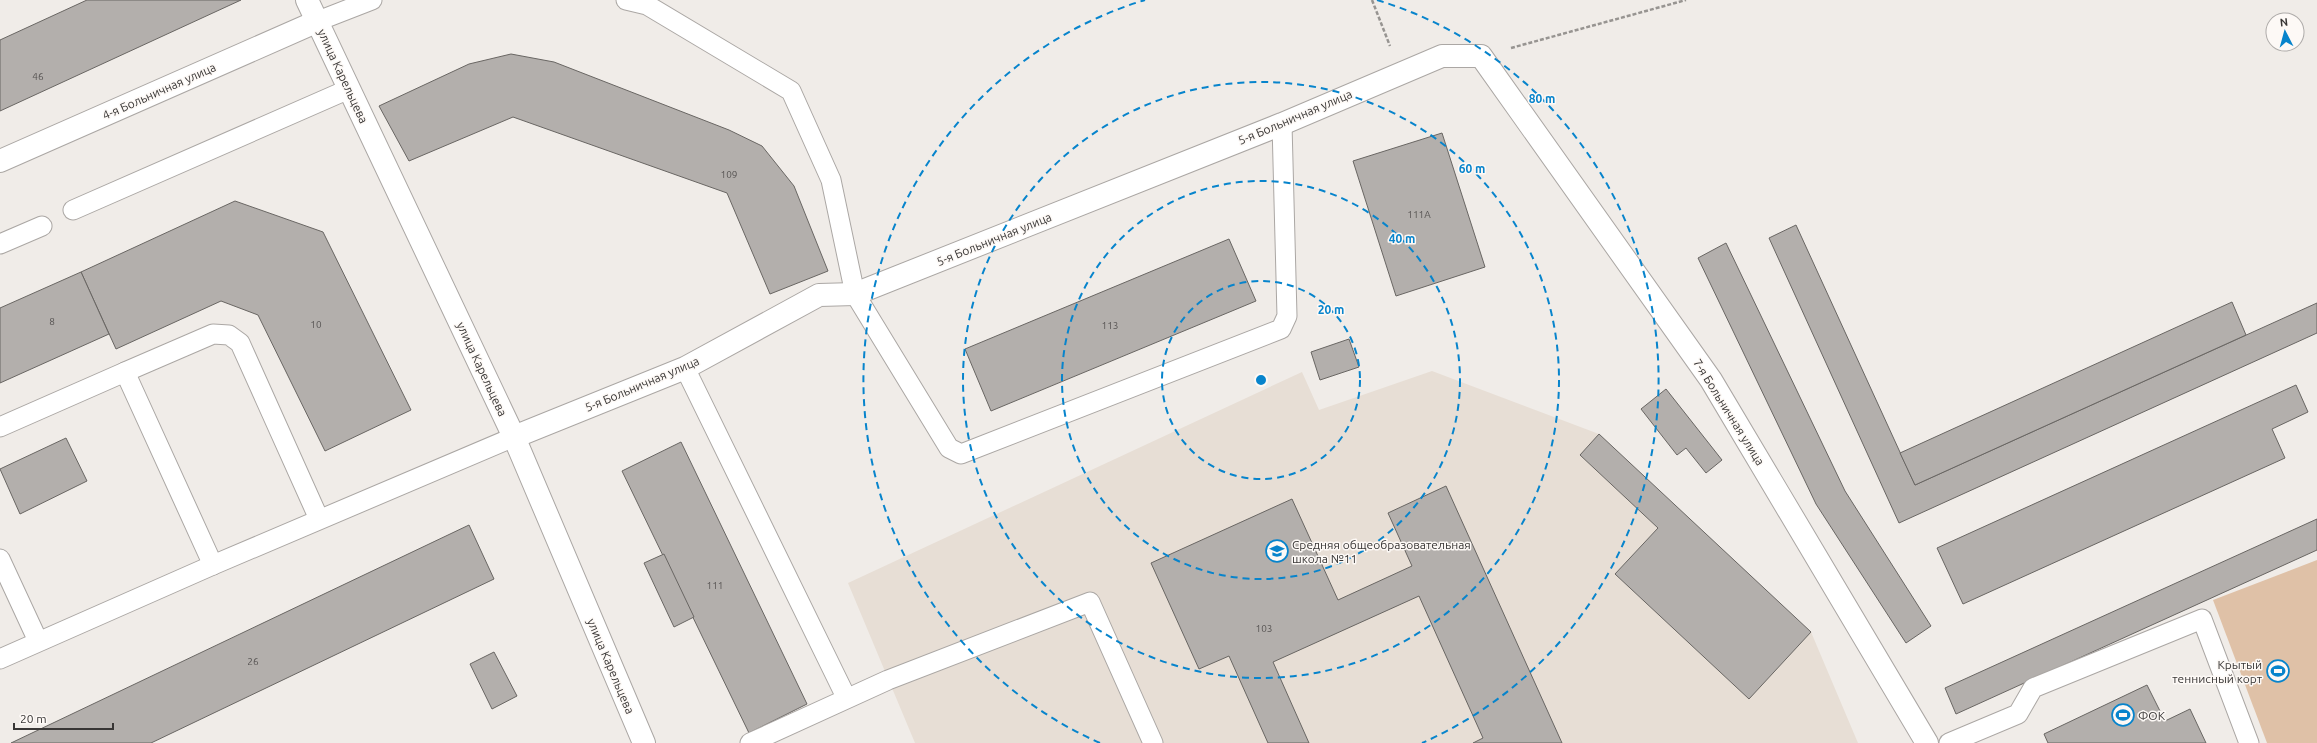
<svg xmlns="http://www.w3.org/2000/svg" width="2317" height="743" font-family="Ubuntu,sans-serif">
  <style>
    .built { fill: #e7ded5 }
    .pitch { fill: #dfc1a7 }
    .building { fill: #b3afac; stroke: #696663 }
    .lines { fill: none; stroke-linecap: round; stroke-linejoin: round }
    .service-casing { stroke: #aba7a4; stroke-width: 21 }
    .minor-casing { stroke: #aba7a4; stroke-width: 24 }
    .path { stroke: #979491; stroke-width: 2.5; stroke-dasharray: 4 2; stroke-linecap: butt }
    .service { stroke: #fff; stroke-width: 19 }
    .minor { stroke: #fff; stroke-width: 22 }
    .ring { fill: none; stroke: #0784cc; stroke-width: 2; stroke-dasharray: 7 5 }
    .labels { text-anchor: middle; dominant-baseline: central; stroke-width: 3; stroke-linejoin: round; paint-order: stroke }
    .number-label { font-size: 10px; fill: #575453 }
    .street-label { font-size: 12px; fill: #383635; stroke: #fdf9f6 }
    .poi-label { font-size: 12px; fill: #383635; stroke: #fdf9f6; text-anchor: start }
    .centre { fill: #0784cc; stroke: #fdf9f6; stroke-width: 2 }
    .ring-label { font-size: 12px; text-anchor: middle; font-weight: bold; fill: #0784cc; stroke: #fdf9f6; stroke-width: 3; stroke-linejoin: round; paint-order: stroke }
  </style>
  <rect width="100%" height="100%" fill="#f0ece8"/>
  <!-- built -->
  <polygon class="built" points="1432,371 1599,434 1580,455 1658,528 1615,574 1749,699 1811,632 1858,743 915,743 848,583 1302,372 1319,410"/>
  <!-- pitch -->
  <polygon class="pitch" points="2317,560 2317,743 2267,743 2213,600"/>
  <!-- building -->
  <g class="building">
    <polygon points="87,0 241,0 0,111 0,40"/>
    <polygon points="511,54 554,62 729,130 762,146 794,186 828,271 770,294 727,193 513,117 409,161 379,106 469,64"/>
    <polygon points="1442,133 1485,267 1396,296 1353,161"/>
    <polygon points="235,201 323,232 411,410 325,451 258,315 221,301 116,349 81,272"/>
    <polygon points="1796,225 1915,485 2317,303 2317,333 1899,523 1769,238"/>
    <polygon points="1229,239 1256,301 991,411 965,349"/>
    <polygon points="1726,243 1845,491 1931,626 1906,643 1816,504 1698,258"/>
    <polygon points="81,272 109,334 0,383 0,308"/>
    <polygon points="2232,302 2246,335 1915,485 1900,453"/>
    <polygon points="1349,339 1359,367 1320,380 1311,352"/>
    <polygon points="2296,385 2308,412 2272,429 2285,458 1963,604 1937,548"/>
    <polygon points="1666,389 1722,460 1706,473 1686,448 1677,455 1641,409"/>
    <polygon points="1599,434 1811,632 1749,699 1615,574 1658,528 1580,455"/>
    <polygon points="66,438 87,481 20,514 0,469"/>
    <polygon points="681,442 807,704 749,733 622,471"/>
    <polygon points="1446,486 1562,743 1473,743 1483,738 1419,596 1273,662 1309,743 1268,743 1229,656 1199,669 1151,563 1292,499 1338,600 1412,566 1388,513"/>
    <polygon points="2317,519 2317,550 1956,714 1945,688"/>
    <polygon points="469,525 494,579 151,743 11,743"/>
    <polygon points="664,554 694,617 674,627 644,563"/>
    <polygon points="494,652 517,696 492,709 470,664"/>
    <polygon points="2147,685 2165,721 2190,709 2206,743 2048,743 2044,734"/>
  </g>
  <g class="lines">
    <!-- service casing -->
    <g class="service-casing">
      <g id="service">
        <polyline points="626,0 647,5 791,91 831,180 855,294 949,448 961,454 1281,329 1287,316 1282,124"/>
        <polyline points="318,21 372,0"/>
        <polyline points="73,210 349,89"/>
        <polyline points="0,244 42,226"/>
        <polyline points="685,368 846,697"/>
        <polyline points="125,372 213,334 229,335 240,343 319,519"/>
        <polyline points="0,427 125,372 213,565"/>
        <polyline points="0,559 38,641"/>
        <polyline points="0,659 213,565 514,437"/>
        <polyline points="750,743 888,680 1090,602 1153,743"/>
        <polyline points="1949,743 2018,714 2033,688 2202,619 2249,743"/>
      </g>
    </g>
    <!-- minor casing -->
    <g class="minor-casing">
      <g id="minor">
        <polyline points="307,0 514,437 644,743"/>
        <polyline points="0,161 318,21"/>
        <polyline points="514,437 685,368 819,295 855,294 1282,124 1442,56 1481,56 1711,380 1927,743"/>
      </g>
    </g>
    <!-- path -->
    <g class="path">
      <polyline points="1372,0 1390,46"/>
      <polyline points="1511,48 1686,0"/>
    </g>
    <!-- service -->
    <use href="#service" class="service"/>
    <!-- minor -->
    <use href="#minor" class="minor"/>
  </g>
  <!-- distance rings -->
  <g class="ring">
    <circle cx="1261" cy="380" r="99"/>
    <circle cx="1261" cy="380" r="199"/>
    <circle cx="1261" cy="380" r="298"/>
    <path d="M1100 743A397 397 0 0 1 1145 0M1377 0A397 397 0 0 1 1422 743"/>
  </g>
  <!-- icons -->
  <defs>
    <g id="school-ring" transform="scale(1.15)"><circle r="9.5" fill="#fdf9f6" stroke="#0784cc" stroke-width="1.5"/><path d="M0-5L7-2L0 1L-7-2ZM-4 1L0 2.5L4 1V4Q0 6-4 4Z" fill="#0784cc"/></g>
    <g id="stadium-ring" transform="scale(1.15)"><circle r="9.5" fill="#fdf9f6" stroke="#0784cc" stroke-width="1.5"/><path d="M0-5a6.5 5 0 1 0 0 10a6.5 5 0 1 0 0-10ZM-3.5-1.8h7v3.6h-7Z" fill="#0784cc"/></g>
  </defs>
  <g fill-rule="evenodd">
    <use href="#school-ring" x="1277" y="551"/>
    <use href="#stadium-ring" x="2278" y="671"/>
    <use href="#stadium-ring" x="2123" y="715"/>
  </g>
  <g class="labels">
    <!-- number labels -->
    <g class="number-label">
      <text x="38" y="76">46</text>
      <text x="729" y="174">109</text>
      <text x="1419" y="214">111А</text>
      <text x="52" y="321">8</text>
      <text x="316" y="324">10</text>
      <text x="1110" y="325">113</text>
      <text x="715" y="585">111</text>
      <text x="1264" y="628">103</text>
      <text x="253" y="661">26</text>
    </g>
    <!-- street labels -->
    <g class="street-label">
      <text transform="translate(343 76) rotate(65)">улица Карельцева</text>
      <text transform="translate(159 91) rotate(-24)">4-я Больничная улица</text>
      <text transform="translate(1295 117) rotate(-23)">5-я Больничная улица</text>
      <text transform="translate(994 239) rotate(-22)">5-я Больничная улица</text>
      <text transform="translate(482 369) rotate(65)">улица Карельцева</text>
      <text transform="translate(642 384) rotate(-23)">5-я Больничная улица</text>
      <text transform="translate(1729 412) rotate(58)">7-я Больничная улица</text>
      <text transform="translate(611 666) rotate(67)">улица Карельцева</text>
    </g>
    <!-- poi labels -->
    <g class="poi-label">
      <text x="1292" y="544">Средняя общеобразовательная<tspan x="1292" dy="14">школа №11</tspan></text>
      <text x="2262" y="664" text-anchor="end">Крытый<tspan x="2262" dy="14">теннисный корт</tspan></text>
      <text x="2138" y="715">ФОК</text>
    </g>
  </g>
  <circle cx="1261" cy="380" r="6" class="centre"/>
  <g class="ring-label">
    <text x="1542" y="103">80 m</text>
    <text x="1472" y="173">60 m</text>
    <text x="1402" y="243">40 m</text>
    <text x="1331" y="314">20 m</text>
  </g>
  <!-- north arrow -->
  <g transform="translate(2285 32) rotate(354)"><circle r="19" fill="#fdf9f6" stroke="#aeaba9"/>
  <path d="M0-3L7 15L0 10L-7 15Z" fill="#0784cc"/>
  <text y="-6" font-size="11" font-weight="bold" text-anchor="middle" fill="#383635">N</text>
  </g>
  <!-- scale -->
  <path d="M14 723v6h99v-6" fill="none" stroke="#383635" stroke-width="2"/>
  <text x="20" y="723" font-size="12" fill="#383635" stroke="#fdf9f6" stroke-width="3" paint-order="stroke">20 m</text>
</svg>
